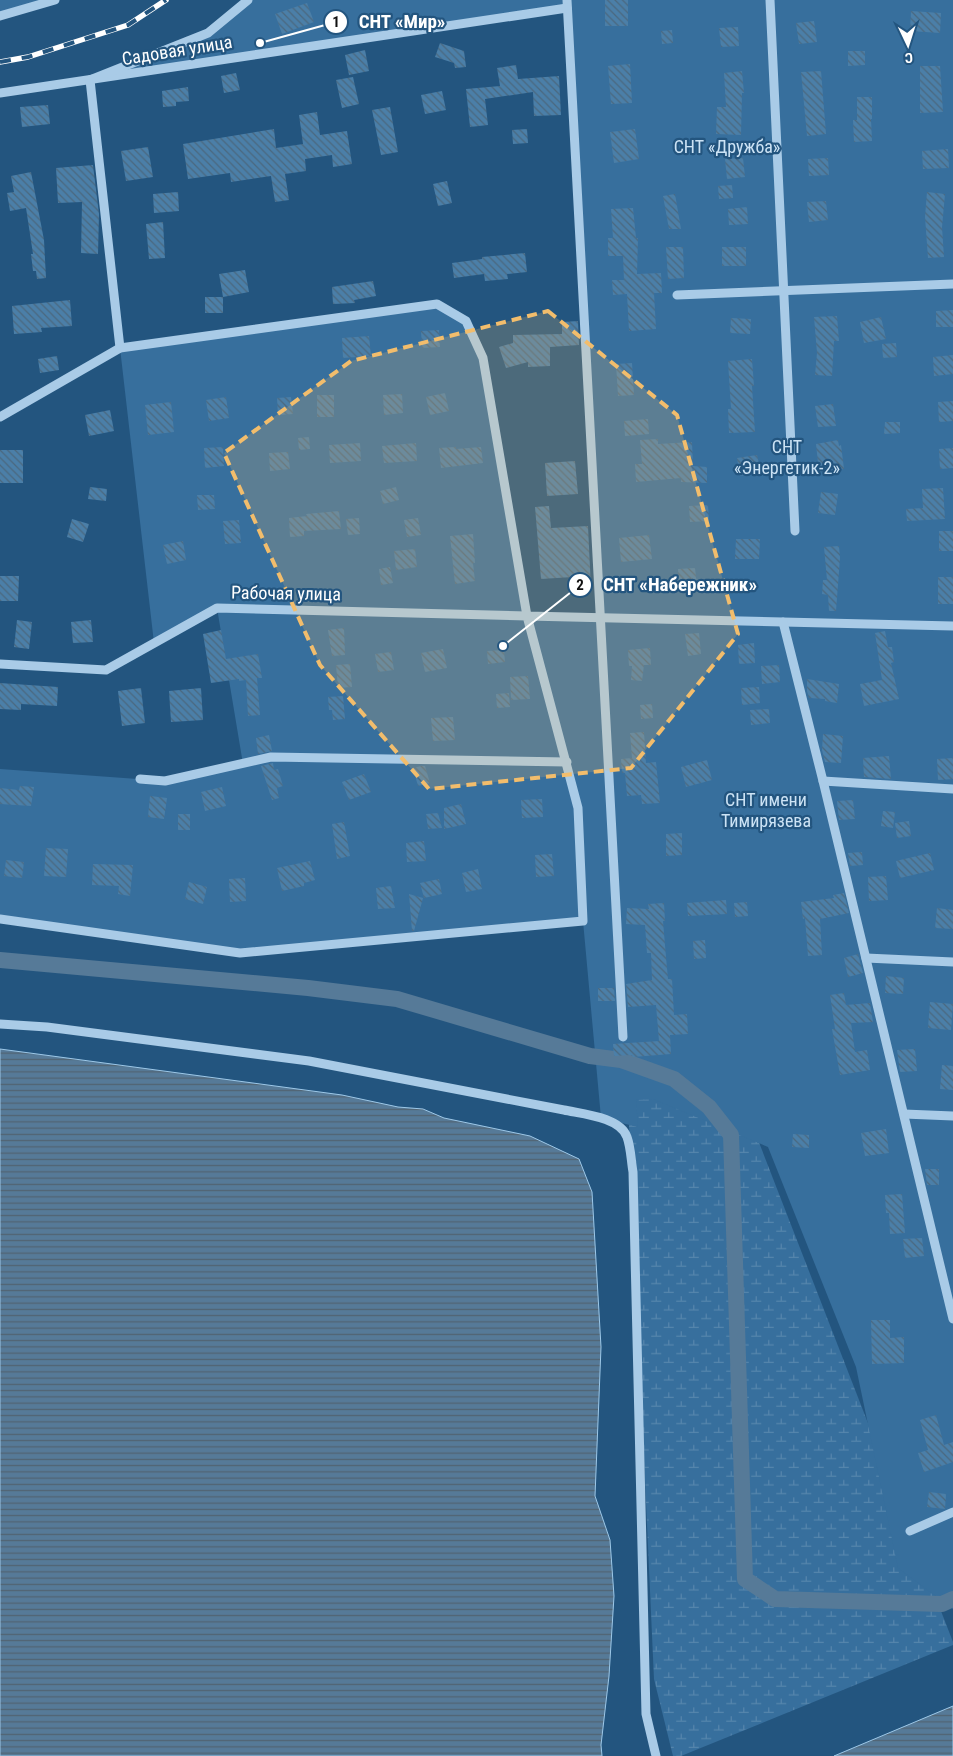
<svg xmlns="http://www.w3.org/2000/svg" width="953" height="1756" font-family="'Roboto Condensed',sans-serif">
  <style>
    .wetland { fill: url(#wetland-marsh) }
    .garden { fill: #376f9d }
    .water { fill: url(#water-rules); stroke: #9dc8e8 }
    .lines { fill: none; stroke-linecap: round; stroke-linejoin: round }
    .canal { stroke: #567a98; stroke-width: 16 }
    .building { fill: url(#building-back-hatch) }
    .minor { stroke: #a9cbe7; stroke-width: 9 }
    .rail-casing { stroke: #fff; stroke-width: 5.5 }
    .rail { stroke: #23557f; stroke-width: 4; stroke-dasharray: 11; stroke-linecap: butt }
    .marked { fill: #f2bd6c; fill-opacity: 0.2; stroke: #f2bd6c; stroke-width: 4; stroke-dasharray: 10 6; stroke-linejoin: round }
    .labels { text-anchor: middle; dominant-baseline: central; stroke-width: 4.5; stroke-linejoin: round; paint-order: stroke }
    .street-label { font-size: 18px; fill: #fff; stroke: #23557f }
    .park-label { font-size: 18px; fill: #cce3f5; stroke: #23557f }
    .leader { fill: none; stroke: #fff; stroke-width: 2 }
    .callout-dot { fill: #fff; stroke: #23557f; stroke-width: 2 }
    .mark-label { font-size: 15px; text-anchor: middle; font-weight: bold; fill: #111 }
    .callout-label { font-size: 19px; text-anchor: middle; font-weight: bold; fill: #fff; stroke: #23557f; stroke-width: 4.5; stroke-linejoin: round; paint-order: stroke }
  </style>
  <defs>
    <pattern id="wetland-marsh" width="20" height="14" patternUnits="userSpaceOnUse" patternTransform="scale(1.25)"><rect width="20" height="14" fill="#376f9d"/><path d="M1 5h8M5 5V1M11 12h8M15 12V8" fill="none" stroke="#5585ac"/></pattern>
    <pattern id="water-rules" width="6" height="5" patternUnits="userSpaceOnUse" patternTransform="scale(1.25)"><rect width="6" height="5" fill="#567a98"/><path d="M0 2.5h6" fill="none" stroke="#516372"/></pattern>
    <pattern id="building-back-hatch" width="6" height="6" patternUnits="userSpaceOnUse" patternTransform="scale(1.25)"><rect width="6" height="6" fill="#4b7fa8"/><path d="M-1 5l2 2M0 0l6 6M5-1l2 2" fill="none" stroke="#4b687f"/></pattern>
  </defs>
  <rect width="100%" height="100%" fill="#23557f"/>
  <!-- wetland -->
  <polygon class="wetland" points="627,1081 746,1109 953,1642 953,1645 681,1756 673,1756 654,1679"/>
  <!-- garden -->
  <g class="garden">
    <polygon points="0,0 55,0 0,16"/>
    <polygon points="248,0 953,0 953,1609 898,1568 856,1367 768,1147 653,1099 636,1100 638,1127 601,1118 583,921 240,953 0,919 0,769 165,781 243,764 217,608 154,643 120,348 437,304 466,321 483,358 527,615 600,618 567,8 90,80 208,33"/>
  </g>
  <!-- water -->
  <g class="water">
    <polygon points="0,1049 342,1095 398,1107 423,1109 444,1118 530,1136 579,1159 592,1192 601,1347 595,1496 610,1540 614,1596 609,1676 601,1745 602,1756 0,1756"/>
    <polygon points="953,1706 953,1756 834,1756"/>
  </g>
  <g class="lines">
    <!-- canal -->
    <polyline class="canal" points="0,960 308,988 397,999 590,1056 621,1060 674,1079 709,1107 731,1135 745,1579 775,1599 942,1604 953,1599"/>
  </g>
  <!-- building -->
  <g class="building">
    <rect x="605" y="0" width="23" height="26"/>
    <polygon points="307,3 314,22 282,34 275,14"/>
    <polygon points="911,11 941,13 940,33 910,31"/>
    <polygon points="814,21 817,42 799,44 796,23"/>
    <polygon points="738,27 739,46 721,47 719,28"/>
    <polygon points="672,30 673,43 662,44 661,31"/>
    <polygon points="440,43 464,51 466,67 455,68 454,63 435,57"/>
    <polygon points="365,50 369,71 349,75 345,55"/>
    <polygon points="848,51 865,51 865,65 848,66"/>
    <polygon points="630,64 632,103 611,104 608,66"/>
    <polygon points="516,65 518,79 559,76 561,115 534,116 533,92 485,99 488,125 470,127 466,89 500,86 497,68"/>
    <polygon points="920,66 940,66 943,112 920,113"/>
    <polygon points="742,71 744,93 742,93 741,135 716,134 717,107 726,107 724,73"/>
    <polygon points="821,71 826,134 807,136 801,72"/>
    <polygon points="236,73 240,90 224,93 221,76"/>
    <polygon points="353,77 359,104 342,108 336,80"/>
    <polygon points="188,87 189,101 176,102 176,106 163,107 162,91"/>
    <polygon points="442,91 446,110 425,114 421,95"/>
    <polygon points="857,97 872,97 872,119 871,119 872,141 854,142 853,120 857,120"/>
    <polygon points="48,105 50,124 22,127 20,107"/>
    <polygon points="390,107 398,152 381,155 372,110"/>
    <polygon points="317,112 320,135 347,131 352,164 333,167 332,155 305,159 306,171 285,174 289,200 275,202 271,176 231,182 230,173 188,179 183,144 274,129 276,148 303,144 299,115"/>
    <polygon points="527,129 528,143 513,144 512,130"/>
    <polygon points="635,129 639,159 614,163 610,132"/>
    <polygon points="148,147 153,177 126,181 121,151"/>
    <polygon points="948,149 949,168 923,169 922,151"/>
    <polygon points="743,158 745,177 727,179 725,159"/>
    <polygon points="828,158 829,175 809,176 808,159"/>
    <polygon points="93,165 99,214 98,254 81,253 82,202 58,203 56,168"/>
    <polygon points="31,172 44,240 46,278 37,279 36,271 33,271 31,254 33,254 26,208 10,211 7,193 14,192 11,176"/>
    <polygon points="447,181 452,203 438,206 433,184"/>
    <polygon points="732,185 733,198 719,199 718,186"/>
    <polygon points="178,192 179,211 154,213 153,194"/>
    <polygon points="927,192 945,194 942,227 944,257 928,258 925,217"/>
    <polygon points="675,194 681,229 669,229 663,196"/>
    <polygon points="826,201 828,220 809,222 807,202"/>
    <polygon points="747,207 748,224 729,225 728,209"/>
    <polygon points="633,208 636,238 638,238 637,274 661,273 662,293 654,293 656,329 629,331 627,294 613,295 612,280 624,280 623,256 608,256 608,238 613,238 611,209"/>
    <polygon points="163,222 165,258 149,259 146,224"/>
    <polygon points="666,247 683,247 684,278 668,279"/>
    <rect x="722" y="247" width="24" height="19"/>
    <polygon points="525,253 527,272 507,274 508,279 485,281 484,274 454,278 452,263 482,259 482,257"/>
    <polygon points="245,270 249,292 223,297 219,274"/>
    <polygon points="373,281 376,296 354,300 355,303 333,304 332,287"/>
    <rect x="205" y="297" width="18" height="16"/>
    <polygon points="70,300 72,326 41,328 42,332 14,334 12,306"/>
    <polygon points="953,310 953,327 936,327 936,311"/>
    <polygon points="837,316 839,341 834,341 832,376 815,375 817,353 814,317"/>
    <polygon points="881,317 886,339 864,343 860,322"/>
    <polygon points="731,318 751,319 750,334 730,333"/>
    <polygon points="578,321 579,345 550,347 550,366 528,367 528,362 506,368 499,347 513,343 513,335 562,334 562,322"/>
    <polygon points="439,330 440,347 422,348 421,331"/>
    <polygon points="369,336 371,356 343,358 342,338"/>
    <polygon points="896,343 897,357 883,358 882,344"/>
    <polygon points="953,355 953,374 934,376 933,357"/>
    <polygon points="57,356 59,370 40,373 38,359"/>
    <polygon points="752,359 754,386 752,386 755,432 729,433 728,409 731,409 728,361"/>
    <polygon points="632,363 634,395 618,396 616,364"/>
    <polygon points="445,393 449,411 430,415 426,397"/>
    <polygon points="402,394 403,413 384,415 383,395"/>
    <rect x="317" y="395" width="17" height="22"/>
    <polygon points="226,397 229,418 209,421 206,400"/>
    <polygon points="291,397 293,414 278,415 277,398"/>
    <polygon points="953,401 953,421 939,422 938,402"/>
    <polygon points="171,402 174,432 148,435 145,405"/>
    <polygon points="833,404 836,426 818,427 815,406"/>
    <polygon points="110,410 114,431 89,436 85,415"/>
    <polygon points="648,419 649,434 625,436 624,421"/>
    <polygon points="885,422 900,422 900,433 884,434"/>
    <polygon points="309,437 310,449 299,450 298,438"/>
    <polygon points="658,439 658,444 692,442 693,466 707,467 707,483 681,482 681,478 636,482 635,464 642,464 640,440"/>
    <polygon points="838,440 839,446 841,445 844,469 819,472 816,444"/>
    <polygon points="360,443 361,461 330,463 329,445"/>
    <polygon points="416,443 417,461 384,463 382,446"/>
    <polygon points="223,447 224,466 205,468 204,448"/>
    <polygon points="456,447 456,449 481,447 483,463 441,468 439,448"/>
    <polygon points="953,448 953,468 940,469 939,449"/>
    <rect x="0" y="450" width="23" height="33"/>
    <polygon points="288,452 290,469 270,471 269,453"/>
    <polygon points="757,455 761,472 740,476 737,458"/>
    <polygon points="575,461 578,494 547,496 545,463"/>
    <polygon points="90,487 107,489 106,501 88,499"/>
    <polygon points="396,487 399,500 383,504 380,491"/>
    <polygon points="943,488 945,519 907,521 906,509 923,508 922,489"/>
    <polygon points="821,492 838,494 835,515 818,513"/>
    <polygon points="197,495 214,495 215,509 198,510"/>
    <polygon points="708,505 709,521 690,522 689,506"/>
    <polygon points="549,506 551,528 588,526 591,588 573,589 573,577 541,579 535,507"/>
    <polygon points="339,511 341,529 304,531 304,536 290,537 289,518 307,516 306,514"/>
    <polygon points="359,518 360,534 348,535 346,519"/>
    <polygon points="418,518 421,535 407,537 404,520"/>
    <polygon points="72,519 89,524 83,542 67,537"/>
    <polygon points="239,520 241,543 225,544 223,521"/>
    <rect x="939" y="531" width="14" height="20"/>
    <polygon points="473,534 475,563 473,563 475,581 455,584 450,536"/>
    <polygon points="649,535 652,559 621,562 619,538"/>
    <polygon points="736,539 760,539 759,559 735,559"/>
    <polygon points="183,541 186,560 167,564 163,545"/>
    <polygon points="839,546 840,558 836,611 829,611 828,595 822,594 823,580 827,580 824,547"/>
    <polygon points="415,549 417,567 396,570 394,551"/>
    <polygon points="390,567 393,583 381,585 379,569"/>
    <polygon points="695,568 697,586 679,588 678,569"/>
    <polygon points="0,576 19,576 18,601 0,601"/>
    <rect x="938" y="577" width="15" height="27"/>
    <polygon points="17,620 32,622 29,649 14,647"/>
    <polygon points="91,620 93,642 73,643 71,622"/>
    <polygon points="344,628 345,655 332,656 328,630"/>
    <polygon points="221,630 226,659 258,654 262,678 257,678 260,715 248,716 246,680 239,681 239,679 211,683 203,634"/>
    <polygon points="885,631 888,647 892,647 894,662 891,663 899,699 864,706 860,684 882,680 875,633"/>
    <polygon points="699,633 701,654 688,656 685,634"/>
    <polygon points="754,643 755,663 739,664 738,645"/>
    <polygon points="650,648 651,665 644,665 642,681 631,680 632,666 629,666 628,650"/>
    <polygon points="443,649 447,668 425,672 421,653"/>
    <polygon points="504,650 505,662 488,664 487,651"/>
    <polygon points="391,652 394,670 378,672 375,654"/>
    <polygon points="350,664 352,687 338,688 336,665"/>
    <polygon points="779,665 780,682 762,684 761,666"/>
    <polygon points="528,676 530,699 511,700 510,677"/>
    <polygon points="807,679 839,684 837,703 825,701 825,699 809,698 807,691"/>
    <polygon points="0,683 58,687 57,706 21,704 21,710 0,709"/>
    <polygon points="759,687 760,703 742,705 741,688"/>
    <polygon points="141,688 145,723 122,726 118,691"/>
    <polygon points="201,688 203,720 171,722 169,691"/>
    <polygon points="509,693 510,707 497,708 496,694"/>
    <polygon points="343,696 345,719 333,720 332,710 329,710 328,697"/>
    <polygon points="652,704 653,718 641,719 640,705"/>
    <polygon points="769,709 770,723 751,725 750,710"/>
    <polygon points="453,717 455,740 433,741 431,718"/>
    <polygon points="644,732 646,763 656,762 660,803 642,804 641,795 627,796 625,773 622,773 621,759 632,758 630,733"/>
    <polygon points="823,734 843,736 841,763 825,762 822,750"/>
    <polygon points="269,735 272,751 258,754 256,738"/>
    <polygon points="889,756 891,779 864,777 863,758"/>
    <polygon points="953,758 953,779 938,780 937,759"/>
    <polygon points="707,760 712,780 686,787 681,767"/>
    <polygon points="273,763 274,770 278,769 283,786 277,788 279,798 272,800 261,766"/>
    <polygon points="421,766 425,766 430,783 418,786 413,768"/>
    <polygon points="364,774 371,792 349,800 342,782"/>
    <polygon points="20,786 34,787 31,806 0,804 0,788 19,790"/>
    <polygon points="222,787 226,806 205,811 201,792"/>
    <polygon points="150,796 167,798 164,819 148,817"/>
    <polygon points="542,799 543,817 522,818 521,800"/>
    <polygon points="853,800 855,819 839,820 837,801"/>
    <polygon points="461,804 466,824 444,829 444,808"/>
    <polygon points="883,811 895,812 893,828 881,826"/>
    <polygon points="438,813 442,828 428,829 426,814"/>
    <rect x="178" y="814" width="12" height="16"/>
    <polygon points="909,821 911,836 897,838 895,823"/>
    <polygon points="344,822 350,856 337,859 332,824"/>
    <polygon points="682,833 682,855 666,856 666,834"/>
    <polygon points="424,841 426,861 407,862 406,843"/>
    <polygon points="46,848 68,849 66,877 44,876"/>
    <polygon points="862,852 863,865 850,866 848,853"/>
    <polygon points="930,853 934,870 900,878 896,861"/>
    <polygon points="552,854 554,876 536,877 535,855"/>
    <polygon points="6,860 24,862 22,878 4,876"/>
    <polygon points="310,861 315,880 304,883 304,886 282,891 277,868"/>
    <polygon points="93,864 133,865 130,896 118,894 119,886 92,885"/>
    <polygon points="478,869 482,889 466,892 462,873"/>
    <polygon points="886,876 888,900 869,901 868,877"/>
    <polygon points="245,878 246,901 230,902 229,879"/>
    <polygon points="439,879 442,894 424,898 420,883"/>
    <polygon points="189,882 207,887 203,904 185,899"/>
    <polygon points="391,886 395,908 378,909 376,888"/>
    <polygon points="844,893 849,913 820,919 822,955 808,956 805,918 803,919 801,902 834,898 833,895"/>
    <polygon points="409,894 423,898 414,931 412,931"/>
    <polygon points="726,900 727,914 688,916 687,903"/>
    <polygon points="747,902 748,916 735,917 734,903"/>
    <polygon points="664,903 665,921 663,921 666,957 668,979 672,979 674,1015 687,1014 688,1034 670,1035 671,1054 633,1057 632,1055 614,1056 613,1044 659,1041 656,1005 628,1007 626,984 652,980 651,953 647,953 645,925 626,924 627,908 649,909 648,904"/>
    <polygon points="937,908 953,910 953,929 935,928"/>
    <polygon points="705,940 706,958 694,959 693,941"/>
    <polygon points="858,954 863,973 848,977 844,958"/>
    <polygon points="886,976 904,978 903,994 885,993"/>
    <polygon points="598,988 614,988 615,1001 598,1001"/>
    <polygon points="844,993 846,1005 870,1003 873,1022 851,1023 855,1052 867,1050 870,1070 840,1075 832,1029 835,1029 830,995"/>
    <polygon points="930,1002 953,1004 951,1030 928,1028"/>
    <polygon points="915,1049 917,1071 900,1072 897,1050"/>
    <polygon points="942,1065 953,1066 953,1090 940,1089"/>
    <polygon points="886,1129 889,1153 865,1156 861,1133"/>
    <polygon points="793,1134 809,1135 809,1148 792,1147"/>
    <polygon points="925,1169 939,1169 939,1185 927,1185"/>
    <polygon points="902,1194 905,1233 890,1234 889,1213 886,1213 885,1195"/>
    <polygon points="922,1238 924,1256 905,1258 903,1239"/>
    <polygon points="871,1320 890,1320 890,1338 904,1337 904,1363 872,1364"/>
    <polygon points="936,1415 944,1445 953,1442 953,1462 924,1472 918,1453 928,1450 920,1420"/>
    <polygon points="929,1492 946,1494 945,1509 927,1507"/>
  </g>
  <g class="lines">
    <!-- minor -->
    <g class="minor">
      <polyline points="567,0 623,1037"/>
      <polyline points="770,0 795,531"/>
      <polyline points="0,16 55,0"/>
      <polyline points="0,93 567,8"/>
      <polyline points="677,295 953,284"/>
      <polyline points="120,348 90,80 208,33 248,0"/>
      <polyline points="0,417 120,348 437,304 466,321 483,358 527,616 953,626"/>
      <polyline points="783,622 823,781 953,1319"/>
      <polyline points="0,664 106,670 217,608 527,616 578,808 583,921 240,953 0,919"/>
      <polyline points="140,779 165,781 271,757 567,762"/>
      <polyline points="823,781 953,789"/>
      <polyline points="866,958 953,962"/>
      <path d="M0,1024L47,1027L309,1061L564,1110C582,1114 620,1117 627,1137C631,1148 631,1161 633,1172L646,1714L656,1756"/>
      <polyline points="904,1114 953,1116"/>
      <polyline points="910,1531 953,1512"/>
    </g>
    <!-- rail casing -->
    <g class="rail-casing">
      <polyline id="rail" points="0,62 28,57 128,25 166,0"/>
    </g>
    <!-- rail -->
    <use href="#rail" class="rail"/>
  </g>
  <!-- marked area -->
  <path class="marked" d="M548,311L677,415L738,634L631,768L429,789L320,665L224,453L351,361Z"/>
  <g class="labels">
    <!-- street labels -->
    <g class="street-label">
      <text transform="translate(177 50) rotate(-9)">Садовая улица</text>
      <text transform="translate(286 593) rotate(1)">Рабочая улица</text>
    </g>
    <!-- park labels -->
    <g class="park-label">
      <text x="727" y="146">СНТ «Дружба»</text>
      <text x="787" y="446">СНТ<tspan x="787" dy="21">«Энергетик-2»</tspan></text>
      <text x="766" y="799">СНТ имени<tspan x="766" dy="21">Тимирязева</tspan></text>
    </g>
  </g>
  <!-- callouts -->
  <path class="leader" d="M260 43L336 22M503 646L580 585"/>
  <g class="callout-dot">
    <circle cx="260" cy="43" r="5"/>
    <circle cx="503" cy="646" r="5"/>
    <circle cx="336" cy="22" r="12"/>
    <circle cx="580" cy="585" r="12"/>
  </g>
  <g class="mark-label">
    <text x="336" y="27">1</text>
    <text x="580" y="590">2</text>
  </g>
  <g class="callout-label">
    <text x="402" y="28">СНТ «Мир»</text>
    <text x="680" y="591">СНТ «Набережник»</text>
  </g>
  <!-- north arrow -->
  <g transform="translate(908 45) rotate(176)" stroke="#23557f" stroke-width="4" paint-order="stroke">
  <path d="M0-4L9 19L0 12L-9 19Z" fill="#ffffff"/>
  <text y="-8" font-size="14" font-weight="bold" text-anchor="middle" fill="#ffffff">С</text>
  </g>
</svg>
